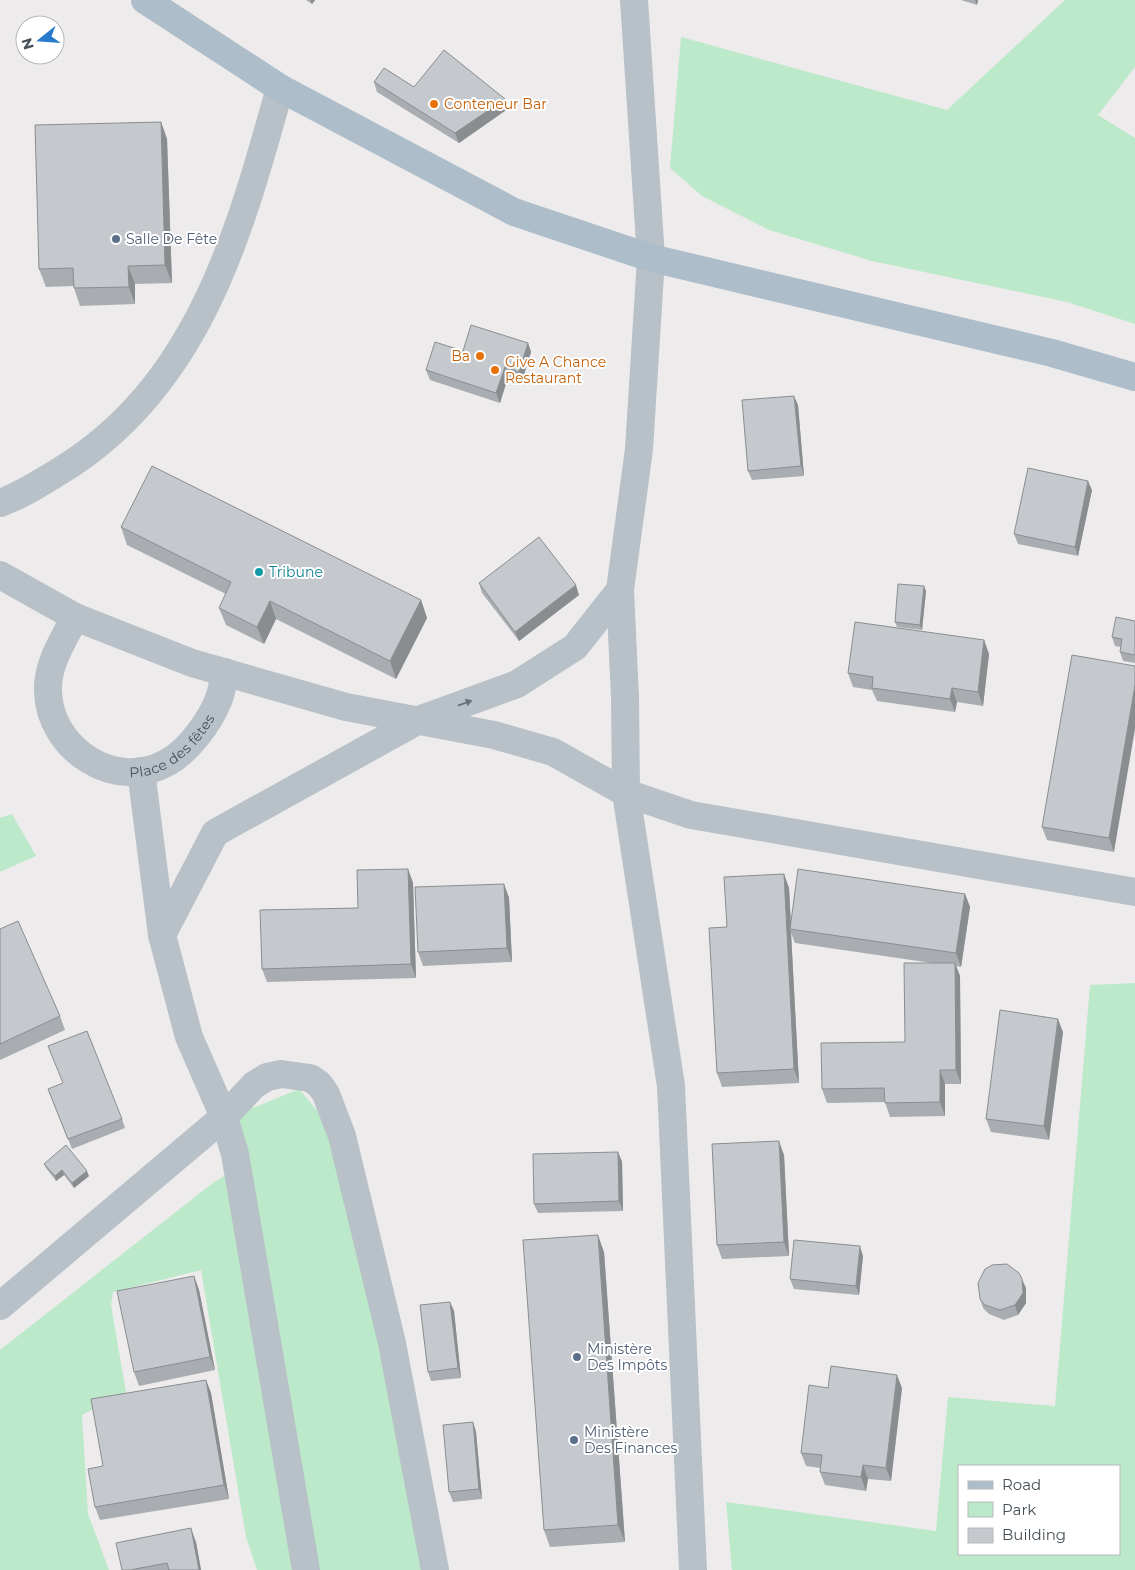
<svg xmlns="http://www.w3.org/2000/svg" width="1135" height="1570" font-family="Montserrat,sans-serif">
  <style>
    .green { fill: #bce9ca; fill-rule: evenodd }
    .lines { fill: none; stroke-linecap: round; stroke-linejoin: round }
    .minor { stroke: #b8c1c7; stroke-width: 28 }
    .major { stroke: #adbdc9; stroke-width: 28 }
    .wall { fill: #a9adb1 }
    .shaded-wall { fill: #8a8d90 }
    .building { fill: #c5c9ce; stroke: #8a8d90 }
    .oneway { fill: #687279 }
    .food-dot { fill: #e8710a; stroke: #fff; stroke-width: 2 }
    .service-dot { fill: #5c6f8a; stroke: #fff; stroke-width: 2 }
    .culture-dot { fill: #0f9aa8; stroke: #fff; stroke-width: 2 }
    .labels { text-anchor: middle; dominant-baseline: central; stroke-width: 4; stroke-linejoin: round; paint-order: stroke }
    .food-label { font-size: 14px; fill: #c56008; stroke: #fff; text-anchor: start }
    .service-label { font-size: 14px; fill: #4e5e75; stroke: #fff; text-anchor: start }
    .culture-label { font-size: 14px; fill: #0d838f; stroke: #fff; text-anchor: start }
    .street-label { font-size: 14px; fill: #455057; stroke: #fff }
  </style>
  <rect width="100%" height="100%" fill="#eeebec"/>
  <!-- green -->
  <g class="green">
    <polygon points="1065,0 1135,0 1135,67 1098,115 1135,138 1135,324 1067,302 872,261 769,230 702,196 670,168 681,37 947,110"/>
    <polygon points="12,814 36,856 0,872 0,818"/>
    <path d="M1135,983V1570H732L726,1502L936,1531L948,1397L1055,1406L1090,985ZM1119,1466V1554H959V1466Z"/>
    <polygon points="299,1089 337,1134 431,1570 257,1570 246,1537 201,1270 113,1292 111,1305 126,1392 82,1415 88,1514 109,1570 0,1570 0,1350 214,1182 240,1167 228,1118"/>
  </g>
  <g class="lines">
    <!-- minor -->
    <g class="minor">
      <polyline points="634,0 651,258 639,449 620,590 625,698 626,793 671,1086 693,1570"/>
      <path d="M0,503C22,495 40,483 60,471C198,387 239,235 280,88"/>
      <polyline points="0,575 75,617 192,663 346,707 494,735 553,752 626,793 691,815 1135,892"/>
      <path id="s1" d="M75,617C63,641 47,664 48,691C49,749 116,793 168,762C188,751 209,723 218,701C222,692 223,681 225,672"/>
      <polyline points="141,771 162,935 189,1037 224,1117 235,1154 306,1570"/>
      <polyline points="162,935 215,833 419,720 517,684 575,647 620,590"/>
      <polyline points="0,1306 224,1117 254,1085 267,1077 281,1074 310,1078 319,1084 326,1094 342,1136 392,1343 435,1570"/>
    </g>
    <!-- major -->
    <polyline class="major" points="145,0 280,88 514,212 651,258 1052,353 1135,377"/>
  </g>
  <!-- wall -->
  <g class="wall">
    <polygon points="306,0 315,0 312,4"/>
    <polygon points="961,0 978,0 977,5"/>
    <polygon points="374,82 505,99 509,108 459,143 377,92"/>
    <polygon points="161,122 167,139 172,283 135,284 135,304 80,306 74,288 74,286 46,287 39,269"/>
    <polygon points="528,343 531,352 522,381 508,377 500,403 430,380 426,370 463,351"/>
    <polygon points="798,405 804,476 752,480 748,471"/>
    <polygon points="1092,490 1078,556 1018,544 1014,534"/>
    <polygon points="121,527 421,600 427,618 396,679 276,619 264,644 226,625 219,608 226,594 127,545"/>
    <polygon points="479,583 579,595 519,641 482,593"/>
    <polygon points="926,591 922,630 897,627 895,622"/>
    <polygon points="1135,621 1135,663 1123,661 1120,652 1121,647 1115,646 1112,637"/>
    <polygon points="984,640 989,654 983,706 957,702 955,712 877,701 872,690 853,687 848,673"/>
    <polygon points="1135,666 1114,852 1047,840 1042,827"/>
    <polygon points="408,869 413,883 416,978 267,982 262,969 358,908"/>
    <polygon points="784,874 789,888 791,923 965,894 970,907 961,967 956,966 960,976 961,1084 945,1084 945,1116 890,1117 885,1102 827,1103 822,1089 905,1042 932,963 795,943 791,933 799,1083 722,1087 717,1073 727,927"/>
    <polygon points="504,884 509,898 512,962 423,966 418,952"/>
    <polygon points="0,929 60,1016 65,1030 0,1060"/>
    <polygon points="1063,1032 1049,1140 991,1132 986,1119"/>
    <polygon points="48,1089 122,1119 125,1128 72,1149"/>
    <polygon points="618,1152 622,1162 623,1211 538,1213 534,1204"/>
    <polygon points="784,1155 789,1256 722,1259 717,1245"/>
    <polygon points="44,1164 89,1176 74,1188 64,1175 56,1181 46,1168"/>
    <polygon points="604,1252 625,1542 550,1547 544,1530"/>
    <polygon points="863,1256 859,1295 794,1289 790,1279"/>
    <polygon points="194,1276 199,1290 215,1370 139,1386 134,1372"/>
    <polygon points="1026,1288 1026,1303 1018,1315 1004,1320 989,1314 983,1308 980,1299"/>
    <polygon points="450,1302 454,1311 461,1378 431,1381 428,1372"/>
    <polygon points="206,1380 211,1393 229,1499 100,1520 95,1507 103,1466"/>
    <polygon points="828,1388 902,1388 891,1481 868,1479 866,1491 825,1485 820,1472 820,1468 806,1466 801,1453"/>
    <polygon points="473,1422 476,1432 482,1499 453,1502 449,1492"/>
    <polygon points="196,1542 201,1570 122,1570"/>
  </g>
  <!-- shaded-wall -->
  <g class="shaded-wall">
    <polygon points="310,0 315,0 312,4"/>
    <polygon points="975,0 978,0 977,5"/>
    <polygon points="505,99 509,108 459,143 455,133"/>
    <polygon points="161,122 167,139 172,283 165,265"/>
    <polygon points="128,266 135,284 135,304 129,287"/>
    <polygon points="528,343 531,352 522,381 519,372"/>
    <polygon points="505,367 508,377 500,403 496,393"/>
    <polygon points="794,396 798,405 804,476 801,466"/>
    <polygon points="1088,481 1092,490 1078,556 1075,547"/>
    <polygon points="576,585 579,595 519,641 515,632"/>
    <polygon points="924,586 926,591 922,630 920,625"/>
    <polygon points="421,600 427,618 396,679 390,661"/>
    <polygon points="270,601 276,619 264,644 257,627"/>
    <polygon points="984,640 989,654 983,706 978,692"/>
    <polygon points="1135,685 1135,729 1114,852 1109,838"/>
    <polygon points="952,688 957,702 955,712 950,699"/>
    <polygon points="408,869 413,883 416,978 411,964"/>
    <polygon points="784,874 789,888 791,929 790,929 791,933 799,1083 794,1069"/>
    <polygon points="504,884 509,898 512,962 507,948"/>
    <polygon points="965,894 970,907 961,967 956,953"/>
    <polygon points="955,963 960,976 961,1084 956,1070"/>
    <polygon points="1058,1019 1063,1032 1049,1140 1044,1126"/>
    <polygon points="940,1070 945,1084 945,1116 940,1102"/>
    <polygon points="779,1141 784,1155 789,1256 784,1242"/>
    <polygon points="618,1152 622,1162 623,1211 619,1201"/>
    <polygon points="62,1170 64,1175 56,1181 55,1176"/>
    <polygon points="87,1171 89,1176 74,1188 72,1183"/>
    <polygon points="598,1235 604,1252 625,1542 618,1525"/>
    <polygon points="860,1246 863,1256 859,1295 856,1286"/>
    <polygon points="194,1276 199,1290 215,1370 210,1357"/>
    <polygon points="1022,1279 1026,1288 1026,1303 1018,1315 1015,1305"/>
    <polygon points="450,1302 454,1311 461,1378 458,1368"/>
    <polygon points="897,1375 902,1388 891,1481 886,1468"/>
    <polygon points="206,1380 211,1393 229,1499 224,1485"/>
    <polygon points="473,1422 476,1432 482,1499 479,1489"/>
    <polygon points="863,1465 868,1479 866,1491 861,1477"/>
    <polygon points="191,1528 196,1542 201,1570 199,1570"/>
  </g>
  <!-- building -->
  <g class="building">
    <polygon points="444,50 505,99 455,133 374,82 384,68 414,87"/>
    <polygon points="161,122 165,265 128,266 129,287 74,288 73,268 39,269 35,125"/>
    <polygon points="471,325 528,343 519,372 505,367 496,393 426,370 435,342 463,351"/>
    <polygon points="794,396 801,466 748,471 742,400"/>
    <polygon points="152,466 421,600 390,661 270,601 257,627 219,608 231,582 121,527"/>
    <polygon points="1028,468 1088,481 1075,547 1014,534"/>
    <polygon points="539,537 576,585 515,632 479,583"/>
    <polygon points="898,584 924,586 920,625 895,622"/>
    <polygon points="1116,617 1135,621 1135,655 1120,652 1122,639 1112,637"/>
    <polygon points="855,622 984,640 978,692 952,688 950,699 872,688 873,677 848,673"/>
    <polygon points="1072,655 1135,666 1135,685 1109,838 1042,827"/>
    <polygon points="408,869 411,964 262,969 260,910 358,908 357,870"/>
    <polygon points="798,869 965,894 956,953 790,929"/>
    <polygon points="784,874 794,1069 717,1073 709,928 727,927 724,877"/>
    <polygon points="504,884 507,948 418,952 415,887"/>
    <polygon points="18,921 60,1016 0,1044 0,929"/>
    <polygon points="904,963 955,963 956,1070 940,1070 940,1102 885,1103 884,1088 822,1089 821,1043 905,1042"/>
    <polygon points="1000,1010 1058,1019 1044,1126 986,1119"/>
    <polygon points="87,1031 122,1119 68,1139 48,1089 63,1083 48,1046"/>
    <polygon points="779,1141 784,1242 717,1245 712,1144"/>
    <polygon points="66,1145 87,1171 72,1183 62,1170 55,1176 44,1164"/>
    <polygon points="618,1152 619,1201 534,1204 533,1154"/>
    <polygon points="598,1235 618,1525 544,1530 523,1240"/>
    <polygon points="794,1240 860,1246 856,1286 790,1279"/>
    <polygon points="1007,1264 1019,1273 1022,1279 1023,1293 1015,1305 1000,1310 985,1305 980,1299 978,1283 985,1269 992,1265"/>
    <polygon points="194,1276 210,1357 134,1372 117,1291"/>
    <polygon points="450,1302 458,1368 428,1372 420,1305"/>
    <polygon points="831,1366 897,1375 886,1468 863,1465 861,1477 820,1472 822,1455 801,1453 809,1385 828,1388"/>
    <polygon points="206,1380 224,1485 95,1507 88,1469 103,1466 91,1399"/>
    <polygon points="473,1422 479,1489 449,1492 443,1425"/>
    <polygon points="191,1528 199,1570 169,1570 167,1563 130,1570 122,1570 116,1543"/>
  </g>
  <!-- one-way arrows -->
  <defs><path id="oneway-solid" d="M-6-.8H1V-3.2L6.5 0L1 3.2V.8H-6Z" transform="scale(1.25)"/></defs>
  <use class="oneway" href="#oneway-solid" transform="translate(465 703) rotate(-20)"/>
  <!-- markers -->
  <g class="food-dot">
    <circle cx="434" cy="104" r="5"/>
    <circle cx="480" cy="356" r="5"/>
    <circle cx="495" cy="370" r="5"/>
  </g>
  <g class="service-dot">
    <circle cx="116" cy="239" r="5"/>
    <circle cx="577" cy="1357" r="5"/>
    <circle cx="574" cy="1440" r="5"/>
  </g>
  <circle class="culture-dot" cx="259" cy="572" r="5"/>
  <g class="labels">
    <!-- food labels -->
    <g class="food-label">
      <text x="444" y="104">Conteneur Bar</text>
      <text x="470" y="356" text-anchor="end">Ba</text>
      <text x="505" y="362">Give A Chance<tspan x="505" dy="16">Restaurant</tspan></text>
    </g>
    <!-- service labels -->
    <g class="service-label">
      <text x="126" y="239">Salle De Fête</text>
      <text x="587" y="1349">Ministère<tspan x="587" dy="16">Des Impôts</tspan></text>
      <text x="584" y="1432">Ministère<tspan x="584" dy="16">Des Finances</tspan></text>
    </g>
    <!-- culture labels -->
    <g class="culture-label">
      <text x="269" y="572">Tribune</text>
    </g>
    <!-- street labels -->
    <g class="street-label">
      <text stroke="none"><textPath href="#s1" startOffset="258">Place des fêtes</textPath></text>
    </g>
  </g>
  <!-- legend -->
  <rect x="958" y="1465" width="162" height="90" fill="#ffffff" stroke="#b5b9bc"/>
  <rect x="968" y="1481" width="25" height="8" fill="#adbdc9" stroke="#b5b9bc"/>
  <text x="1002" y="1490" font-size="15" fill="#455057">Road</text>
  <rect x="968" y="1502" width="25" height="15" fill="#bce9ca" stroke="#b5b9bc"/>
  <text x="1002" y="1515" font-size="15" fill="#455057">Park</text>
  <rect x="968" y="1528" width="25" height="15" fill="#c5c9ce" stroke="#b5b9bc"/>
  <text x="1002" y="1540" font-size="15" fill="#455057">Building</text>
  <!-- north arrow -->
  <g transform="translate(40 40) rotate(253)"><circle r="24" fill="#ffffff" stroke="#b5b9bc"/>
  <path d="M0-4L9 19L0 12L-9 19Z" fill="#287bcc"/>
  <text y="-8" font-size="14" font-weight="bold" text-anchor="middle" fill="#455057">N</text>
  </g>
</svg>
